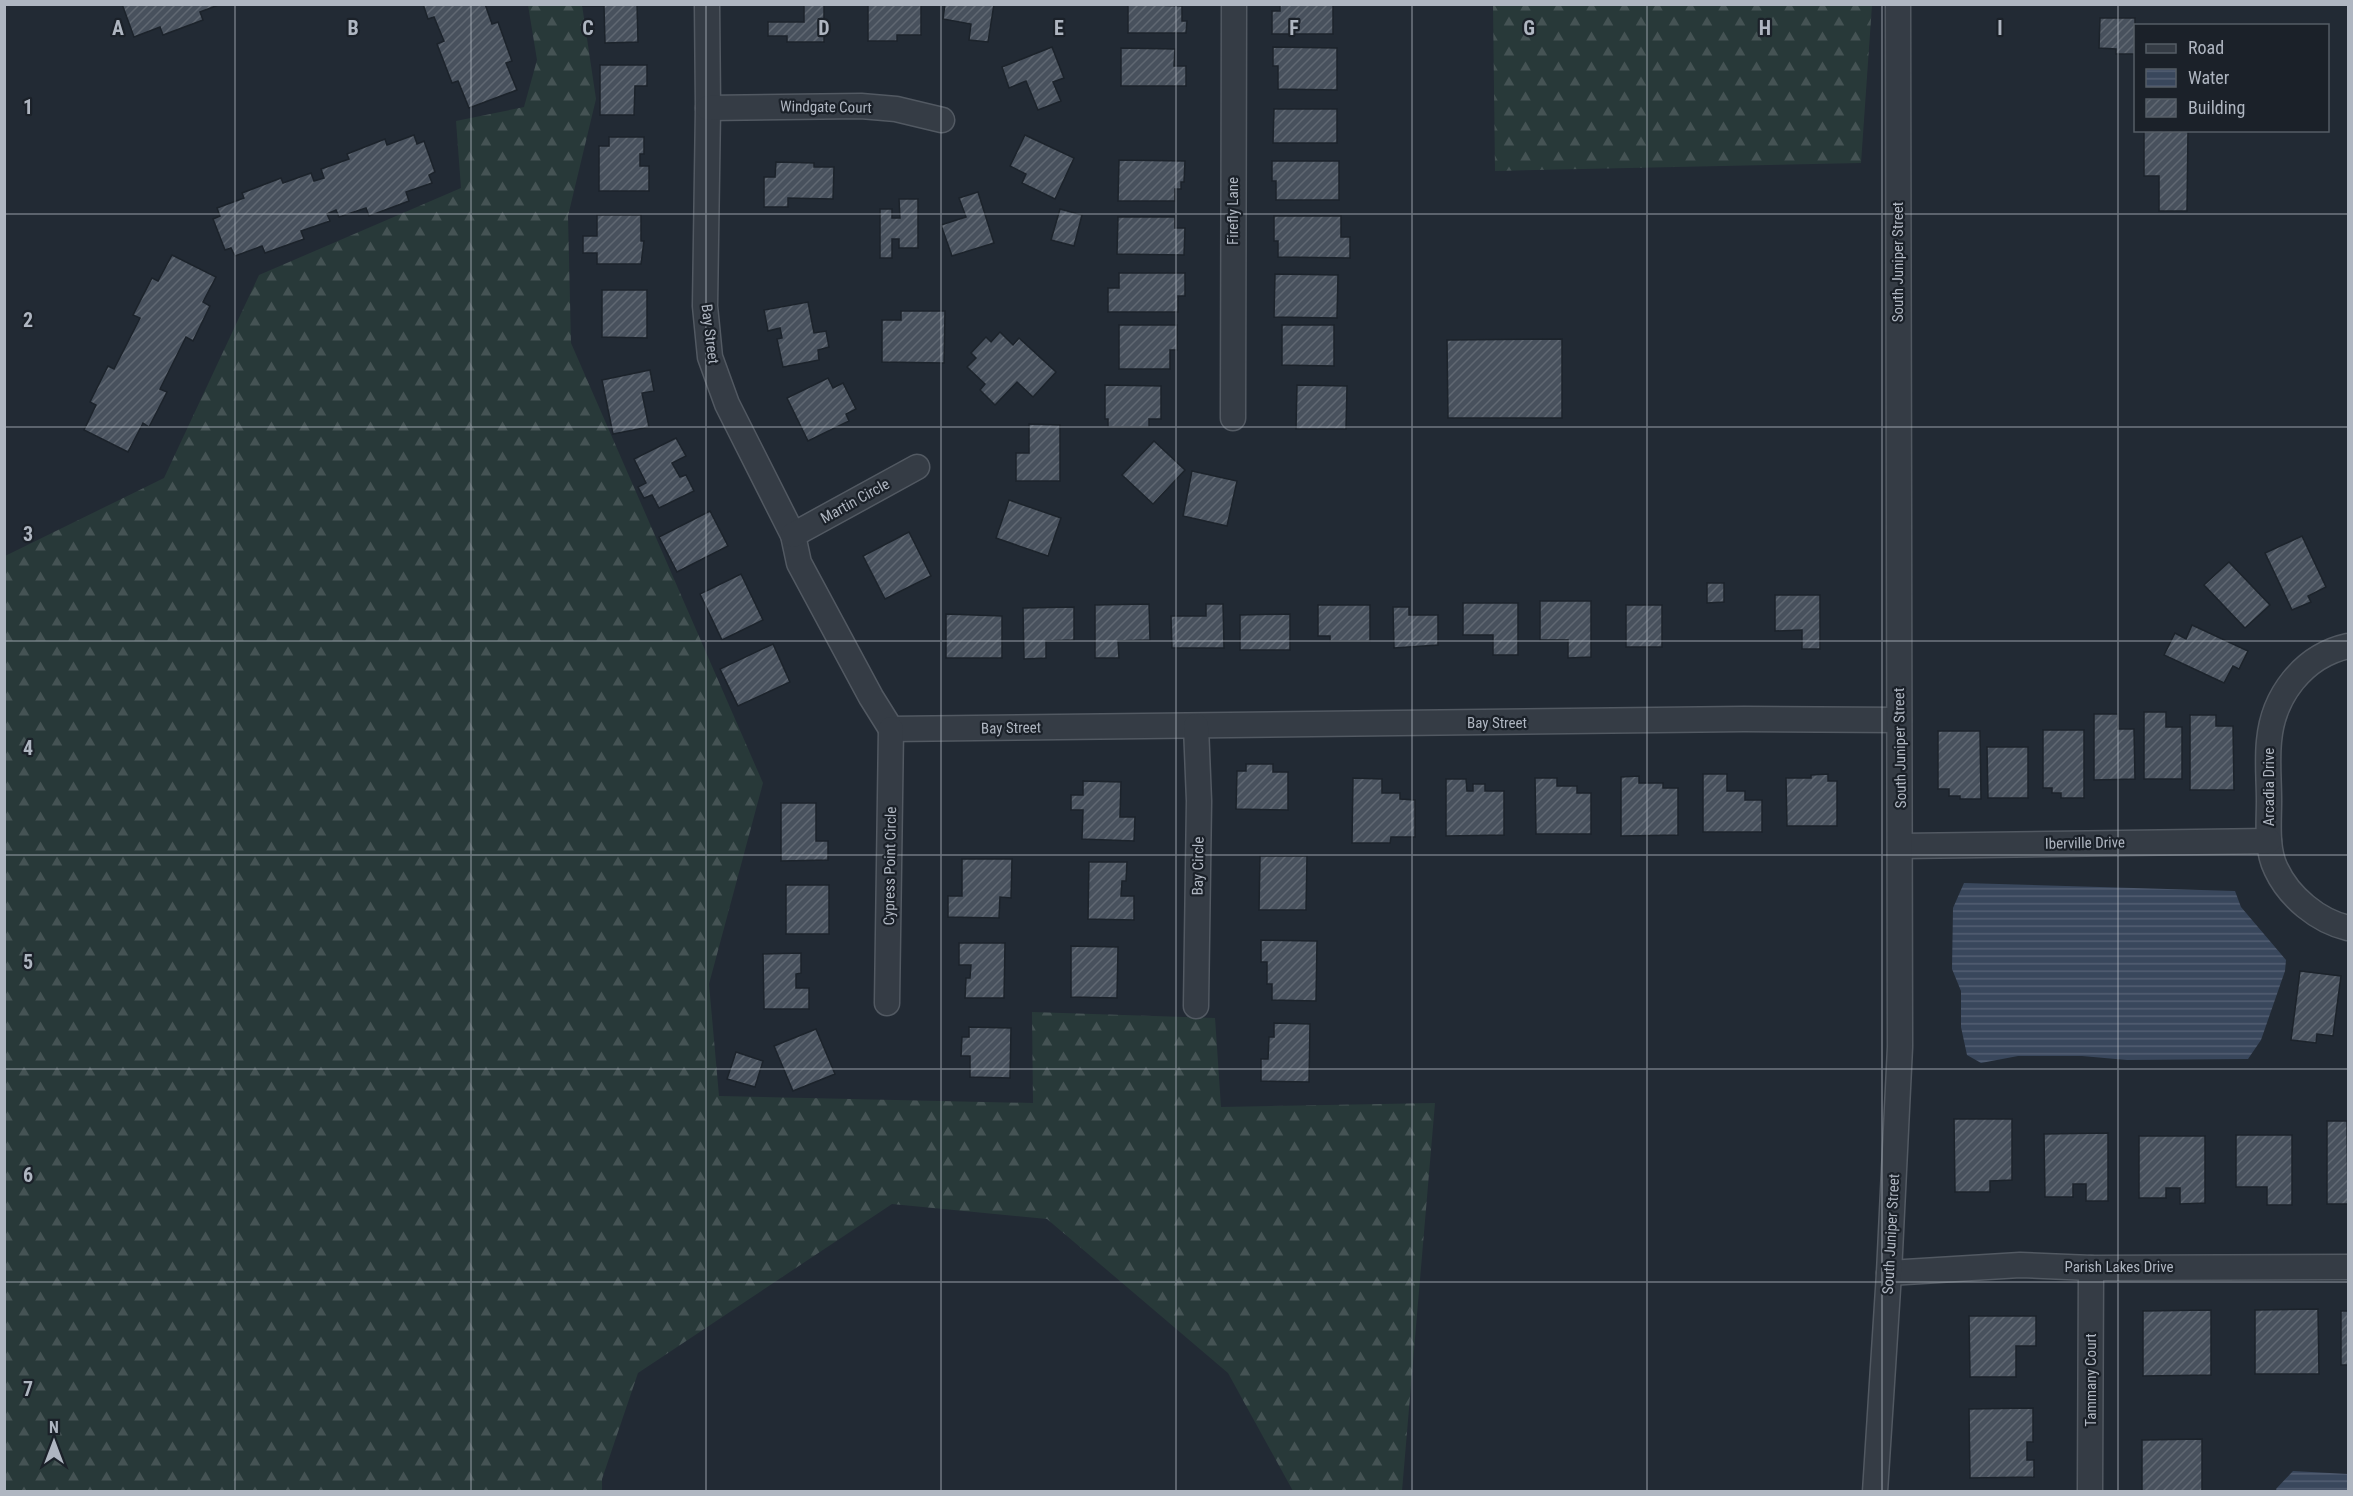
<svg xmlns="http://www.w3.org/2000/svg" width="2353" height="1496" font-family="'Roboto Condensed',sans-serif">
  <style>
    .forest { fill: url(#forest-firs) }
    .water { fill: url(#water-rules) }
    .building { fill: url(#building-hatch); stroke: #1c232b; stroke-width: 1.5 }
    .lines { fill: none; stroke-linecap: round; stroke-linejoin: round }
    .minor-casing { stroke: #525962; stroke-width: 27 }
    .minor { stroke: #353c45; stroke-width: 24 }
    .grid { fill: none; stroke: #afb6c1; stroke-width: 1.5; stroke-opacity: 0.55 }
    .labels { text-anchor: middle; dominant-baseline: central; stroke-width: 4.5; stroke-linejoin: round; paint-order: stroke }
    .street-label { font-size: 15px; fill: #afb6c1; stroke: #1b2129 }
    .grid-label { font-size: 20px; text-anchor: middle; font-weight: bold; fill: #afb6c1; stroke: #1b2129; stroke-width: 4.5; stroke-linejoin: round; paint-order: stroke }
  </style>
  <defs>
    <pattern id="forest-firs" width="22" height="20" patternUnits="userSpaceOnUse" patternTransform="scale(1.5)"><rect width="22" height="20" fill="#283939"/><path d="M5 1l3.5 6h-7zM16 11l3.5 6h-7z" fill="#455354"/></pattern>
    <pattern id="water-rules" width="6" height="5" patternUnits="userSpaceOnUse" patternTransform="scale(1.5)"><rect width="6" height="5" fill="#39475c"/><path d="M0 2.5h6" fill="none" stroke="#535f72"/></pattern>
    <pattern id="building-hatch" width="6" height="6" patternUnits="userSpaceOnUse" patternTransform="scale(1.5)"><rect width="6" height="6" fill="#48515d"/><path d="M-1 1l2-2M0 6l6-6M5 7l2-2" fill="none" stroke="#606872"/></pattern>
  </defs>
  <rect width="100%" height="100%" fill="#222a34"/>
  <!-- forest -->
  <g class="forest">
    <polygon points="528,5 582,5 596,99 568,216 571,343 763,783 709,984 719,1096 1033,1103 1032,1012 1215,1018 1221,1107 1435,1103 1402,1491 1293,1491 1228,1373 1047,1219 892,1204 638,1373 602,1479 602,1491 5,1492 5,556 164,478 259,275 461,188 456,121 524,107 537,60"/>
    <polygon points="1493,5 1872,5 1861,163 1495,171"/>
  </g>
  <!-- water -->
  <g class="water">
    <polygon points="1964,883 2235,891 2241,907 2286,960 2285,971 2261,1040 2248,1059 2127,1060 2082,1056 2018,1056 1981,1063 1967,1055 1961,1027 1961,991 1952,969 1953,908"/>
    <polygon points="2293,1471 2348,1474 2348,1491 2277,1491 2276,1489"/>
  </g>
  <!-- building -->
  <g class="building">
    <polygon points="122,4 221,4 200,12 203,20 163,35 160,27 134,37"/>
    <polygon points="423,4 485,4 492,24 498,22 512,61 506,63 517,90 469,108 458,81 452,83 437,44 444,41 434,17 428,19"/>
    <polygon points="583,4 637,4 638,42 605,43 604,6 583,6"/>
    <polygon points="804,4 824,4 824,42 787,42 787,36 768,36 768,22 804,22"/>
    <polygon points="868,4 921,4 921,35 897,35 897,41 868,41"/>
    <polygon points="945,4 994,4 988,42 969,40 971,24 943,19"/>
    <polygon points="1128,4 1182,6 1182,21 1187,21 1186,33 1128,33"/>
    <polygon points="1280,4 1333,4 1333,34 1272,34 1272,11 1280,11"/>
    <polygon points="2100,18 2135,18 2135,54 2116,54 2116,49 2099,48"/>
    <polygon points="1052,47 1064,78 1053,82 1061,101 1038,110 1026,81 1009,88 1002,67"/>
    <polygon points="1273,47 1337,48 1337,90 1278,89 1278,66 1273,66"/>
    <polygon points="1121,48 1175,49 1174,66 1186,66 1186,86 1121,86"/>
    <polygon points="600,65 647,65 647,86 635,86 634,115 600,115"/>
    <polygon points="1274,109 1337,109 1337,143 1273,143"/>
    <polygon points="2144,130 2188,130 2187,211 2159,211 2159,176 2144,176"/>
    <polygon points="414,135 417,144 424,141 435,172 429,175 432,183 406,192 409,201 369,216 366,208 339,217 336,210 327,214 330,221 301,231 304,239 265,253 262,246 235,256 231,248 225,250 213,219 220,216 217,208 244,198 242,193 281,178 283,183 311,173 314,181 324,178 321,169 349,159 347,154 385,139 387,145"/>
    <polygon points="1025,135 1074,158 1055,199 1022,183 1026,174 1010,166"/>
    <polygon points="609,137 644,137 644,154 640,154 640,166 649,166 649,191 599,191 599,146 609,146"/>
    <polygon points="1119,160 1185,161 1184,182 1181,182 1181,189 1175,189 1175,201 1118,201"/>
    <polygon points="1272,161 1339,161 1339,200 1276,200 1276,181 1272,181"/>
    <polygon points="776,162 814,163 814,167 834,167 833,199 788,198 788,207 764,207 764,177 775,177"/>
    <polygon points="978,192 994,243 952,256 941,225 966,217 959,198"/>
    <polygon points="899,199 918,199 918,248 899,248 899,239 892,239 892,258 880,258 880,209 892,209 892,218 900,218"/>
    <polygon points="1060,209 1082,215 1074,246 1051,240"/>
    <polygon points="597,215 641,215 641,241 644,241 641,264 597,264 597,253 583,253 583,236 597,236"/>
    <polygon points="1274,216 1341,216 1341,237 1350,237 1350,258 1278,257 1278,241 1274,241"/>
    <polygon points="1118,217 1175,217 1175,228 1185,228 1184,255 1117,254"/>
    <polygon points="172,255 216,277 203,302 210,306 193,341 186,337 160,389 167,392 149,427 143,423 128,452 84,430 96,405 90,402 108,366 114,369 140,318 133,315 152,278 158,281"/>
    <polygon points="1119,273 1185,273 1185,296 1178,296 1178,312 1108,312 1108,288 1119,288"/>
    <polygon points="1275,274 1338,275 1337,318 1274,317"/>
    <polygon points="602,290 647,290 647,338 602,337"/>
    <polygon points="808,302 814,333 826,331 829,347 818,350 819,360 783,367 777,339 782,338 780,328 768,331 764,310"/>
    <polygon points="901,311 945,311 944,363 882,362 882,320 901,320"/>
    <polygon points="1119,325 1177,325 1177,350 1170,350 1170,369 1119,369"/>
    <polygon points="1282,325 1334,325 1334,366 1282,365"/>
    <polygon points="1000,332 1013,345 1019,338 1056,372 1033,397 1017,382 995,405 980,390 985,384 967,367 976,358 971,353 986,337 991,342"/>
    <polygon points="1562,339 1562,418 1448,418 1447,340"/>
    <polygon points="650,370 654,391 642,393 649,427 613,434 602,380"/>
    <polygon points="828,378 833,388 843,383 856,409 846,414 849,421 808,441 787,398"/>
    <polygon points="1105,385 1161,386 1161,419 1149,419 1149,427 1108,427 1108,419 1105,419"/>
    <polygon points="1297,385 1347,386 1346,429 1296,429"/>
    <polygon points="1029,424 1060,425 1060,481 1016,481 1016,453 1029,453"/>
    <polygon points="676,438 686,456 672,463 680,477 686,475 694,491 659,508 652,495 644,498 638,487 646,483 634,459"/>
    <polygon points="1154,441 1185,470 1153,504 1122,475"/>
    <polygon points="1192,471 1237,481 1227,526 1183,516"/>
    <polygon points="1009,500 1061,518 1048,556 996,538"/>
    <polygon points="710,511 728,546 677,572 659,537"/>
    <polygon points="909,532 931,576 885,599 863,556"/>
    <polygon points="2302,536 2326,587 2308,596 2311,602 2292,610 2265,553"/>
    <polygon points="2229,562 2270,605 2245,628 2204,585"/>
    <polygon points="741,574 763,620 722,640 700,594"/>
    <polygon points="1707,583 1724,583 1724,602 1707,603"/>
    <polygon points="1775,595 1820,595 1820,649 1802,649 1802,630 1775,631"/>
    <polygon points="1540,601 1591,601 1591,657 1568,658 1568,640 1540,640"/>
    <polygon points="1463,603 1518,603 1518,655 1493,655 1493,635 1463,635"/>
    <polygon points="1149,604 1150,640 1118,641 1119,658 1095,658 1095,605"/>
    <polygon points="1206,604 1223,604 1224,648 1172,648 1171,616 1206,616"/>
    <polygon points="1318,605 1370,605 1370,641 1330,641 1330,636 1318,636"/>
    <rect x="1626" y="605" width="36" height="42"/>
    <polygon points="1074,607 1074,640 1046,641 1046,658 1024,659 1023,608"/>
    <polygon points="1393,607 1409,607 1409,615 1438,615 1438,645 1394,648"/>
    <polygon points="946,614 1002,616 1002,658 946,658"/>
    <polygon points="1290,614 1290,650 1240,650 1240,615"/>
    <polygon points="2192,625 2248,651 2239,669 2233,666 2224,683 2164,655 2175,633 2186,639"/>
    <polygon points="773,644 790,682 738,706 720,669"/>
    <polygon points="2144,712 2166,712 2166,727 2182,727 2182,779 2144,779"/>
    <polygon points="2094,714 2118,714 2118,729 2134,729 2135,779 2094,780"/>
    <polygon points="2190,715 2216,715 2216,726 2233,726 2234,790 2190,790"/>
    <polygon points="2043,730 2084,730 2084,798 2061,798 2061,793 2052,793 2052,788 2043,788"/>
    <polygon points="1938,731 1980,731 1981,799 1960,799 1960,796 1949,796 1949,789 1938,789"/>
    <polygon points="1987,747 2028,747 2028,798 1988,798"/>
    <polygon points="1246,764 1273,764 1273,772 1288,772 1288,810 1236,809 1237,771 1246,771"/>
    <polygon points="1703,774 1727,774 1727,791 1745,791 1745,800 1762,800 1762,832 1703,832"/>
    <polygon points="1828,774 1828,781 1837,781 1837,826 1787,826 1786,778 1811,778 1811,775"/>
    <polygon points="1639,776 1639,783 1663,783 1663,788 1678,788 1678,835 1621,836 1621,777"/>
    <polygon points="1353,778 1382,779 1382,793 1400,793 1400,799 1415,800 1415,837 1391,837 1390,843 1352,843"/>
    <polygon points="1535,778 1557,778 1557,786 1577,786 1577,793 1591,793 1591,834 1536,834"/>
    <polygon points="1446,779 1466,779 1467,791 1473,791 1473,784 1485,784 1485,791 1504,791 1504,835 1446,836"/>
    <polygon points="1083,781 1121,782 1120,817 1135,817 1134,841 1082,839 1083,810 1071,810 1071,795 1083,795"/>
    <polygon points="781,803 816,803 816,841 828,841 828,860 781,861"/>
    <polygon points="1260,856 1307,856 1306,910 1259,910"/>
    <polygon points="962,859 1012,859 1011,898 1000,897 999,918 948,917 948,896 962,896"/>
    <polygon points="1089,862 1127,862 1126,881 1122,881 1121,896 1134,896 1134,920 1088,919"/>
    <rect x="786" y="885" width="43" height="49"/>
    <polygon points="1261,940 1317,941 1316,1001 1272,1000 1272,984 1267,984 1267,962 1261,962"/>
    <polygon points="959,943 1005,943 1004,998 965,998 966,978 970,978 971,965 959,965"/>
    <polygon points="1071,946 1118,947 1117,998 1071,997"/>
    <polygon points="801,953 801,973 796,974 796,988 809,988 809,1009 764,1009 763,954"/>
    <polygon points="2300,971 2341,976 2333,1036 2317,1034 2316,1043 2291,1040"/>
    <polygon points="1274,1023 1310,1024 1309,1082 1261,1081 1261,1059 1268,1059 1269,1037 1274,1037"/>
    <polygon points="969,1027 1011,1028 1010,1078 970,1077 970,1056 961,1056 962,1037 969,1037"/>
    <polygon points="816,1029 835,1074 793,1091 774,1046"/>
    <polygon points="736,1052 763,1061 755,1087 727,1079"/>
    <polygon points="1954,1119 2012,1119 2012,1180 1990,1181 1990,1192 1955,1192"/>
    <polygon points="2327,1121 2347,1121 2348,1204 2327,1204"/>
    <polygon points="2108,1133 2108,1201 2086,1201 2086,1184 2073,1184 2073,1197 2045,1197 2044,1134"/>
    <polygon points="2236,1135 2292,1135 2292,1205 2267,1205 2267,1187 2236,1187"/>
    <polygon points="2139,1136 2205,1136 2205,1203 2180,1204 2180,1188 2166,1188 2166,1198 2139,1198"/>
    <polygon points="2318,1309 2319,1374 2255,1374 2255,1310"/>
    <polygon points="2211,1310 2211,1375 2143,1376 2143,1311"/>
    <rect x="2341" y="1311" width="7" height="54"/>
    <polygon points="1969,1316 2036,1316 2036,1346 2016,1346 2016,1377 1970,1377"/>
    <polygon points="2033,1408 2033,1442 2027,1442 2027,1460 2034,1460 2034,1477 1970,1478 1969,1409"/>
    <polygon points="2202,1439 2202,1492 2142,1492 2142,1440"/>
  </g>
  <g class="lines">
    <!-- minor casing -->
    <g class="minor-casing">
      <g id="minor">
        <polyline points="707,4 708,108 705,306 710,357 727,404 793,535 799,563 871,697 891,729 1744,719 1899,720"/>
        <polyline points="708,108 861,106 896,109 942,120"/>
        <polyline points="1233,418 1234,4"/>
        <polyline points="793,535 917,467"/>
        <path d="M2348,646C2303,656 2273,696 2269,741C2267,761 2269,781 2269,801C2269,822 2266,849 2276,869C2289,897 2318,921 2348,928"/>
        <polyline points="1196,726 1199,801 1196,1006"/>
        <polyline points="1902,846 2269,841"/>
        <polyline points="887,1003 891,729"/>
        <polyline points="1889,1273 2020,1265 2091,1268 2348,1267"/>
        <polyline points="1875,1492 1889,1273 1900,1047 1898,4"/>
        <polyline points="2090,1492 2091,1268"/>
      </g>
    </g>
    <!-- minor -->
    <use href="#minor" class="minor"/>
  </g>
  <!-- grid -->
  <path class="grid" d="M235,4V1492M471,4V1492M706,4V1492M941,4V1492M1176,4V1492M1412,4V1492M1647,4V1492M1882,4V1492M2118,4V1492M4,214H2348M4,427H2348M4,641H2348M4,855H2348M4,1069H2348M4,1282H2348"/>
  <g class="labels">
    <!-- street labels -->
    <g class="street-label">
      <text transform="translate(826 107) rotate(1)">Windgate Court</text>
      <text transform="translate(1233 211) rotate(-90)">Firefly Lane</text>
      <text transform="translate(1898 262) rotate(-90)">South Juniper Street</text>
      <text transform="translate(710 334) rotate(83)">Bay Street</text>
      <text transform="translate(855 501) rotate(-29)">Martin Circle</text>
      <text x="1497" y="723">Bay Street</text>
      <text transform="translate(1011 728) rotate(-1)">Bay Street</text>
      <text transform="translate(1900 748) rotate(-91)">South Juniper Street</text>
      <text transform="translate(2269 787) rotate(-90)">Arcadia Drive</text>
      <text transform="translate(2085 843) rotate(-1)">Iberville Drive</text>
      <text transform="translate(890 866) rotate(-89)">Cypress Point Circle</text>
      <text transform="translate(1198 866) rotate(-89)">Bay Circle</text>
      <text transform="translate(1891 1234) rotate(-87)">South Juniper Street</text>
      <text x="2119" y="1267">Parish Lakes Drive</text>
      <text transform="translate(2091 1380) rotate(-90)">Tammany Court</text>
    </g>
  </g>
  <g class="grid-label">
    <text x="118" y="35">A</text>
    <text x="353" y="35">B</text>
    <text x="588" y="35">C</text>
    <text x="824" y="35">D</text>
    <text x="1059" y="35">E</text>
    <text x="1294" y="35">F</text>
    <text x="1529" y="35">G</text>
    <text x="1765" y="35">H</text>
    <text x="2000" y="35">I</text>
    <text x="28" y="114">1</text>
    <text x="28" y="327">2</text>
    <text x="28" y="541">3</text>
    <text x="28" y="755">4</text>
    <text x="28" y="969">5</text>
    <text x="28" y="1182">6</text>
    <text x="28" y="1396">7</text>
  </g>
  <!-- border -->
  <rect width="2353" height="1496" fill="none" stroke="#afb6c1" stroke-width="12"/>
  <!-- legend -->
  <rect x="2134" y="24" width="195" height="108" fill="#1b2129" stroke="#565d66" stroke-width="1.5"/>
  <rect x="2146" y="44" width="30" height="9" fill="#353c45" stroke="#565d66" stroke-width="1.5"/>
  <text x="2188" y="54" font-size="18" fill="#afb6c1">Road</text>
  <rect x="2146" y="69" width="30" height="18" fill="url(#water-rules)" stroke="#565d66" stroke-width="1.5"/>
  <text x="2188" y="84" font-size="18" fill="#afb6c1">Water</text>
  <rect x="2146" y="99" width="30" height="18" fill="url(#building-hatch)" stroke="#565d66" stroke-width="1.5"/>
  <text x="2188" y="114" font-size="18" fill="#afb6c1">Building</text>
  <!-- north arrow -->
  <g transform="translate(54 1442)" stroke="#1b2129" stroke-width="4.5" paint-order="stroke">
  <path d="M0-4.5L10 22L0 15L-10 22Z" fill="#afb6c1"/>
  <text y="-9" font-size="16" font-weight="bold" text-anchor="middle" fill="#afb6c1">N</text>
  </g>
</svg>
